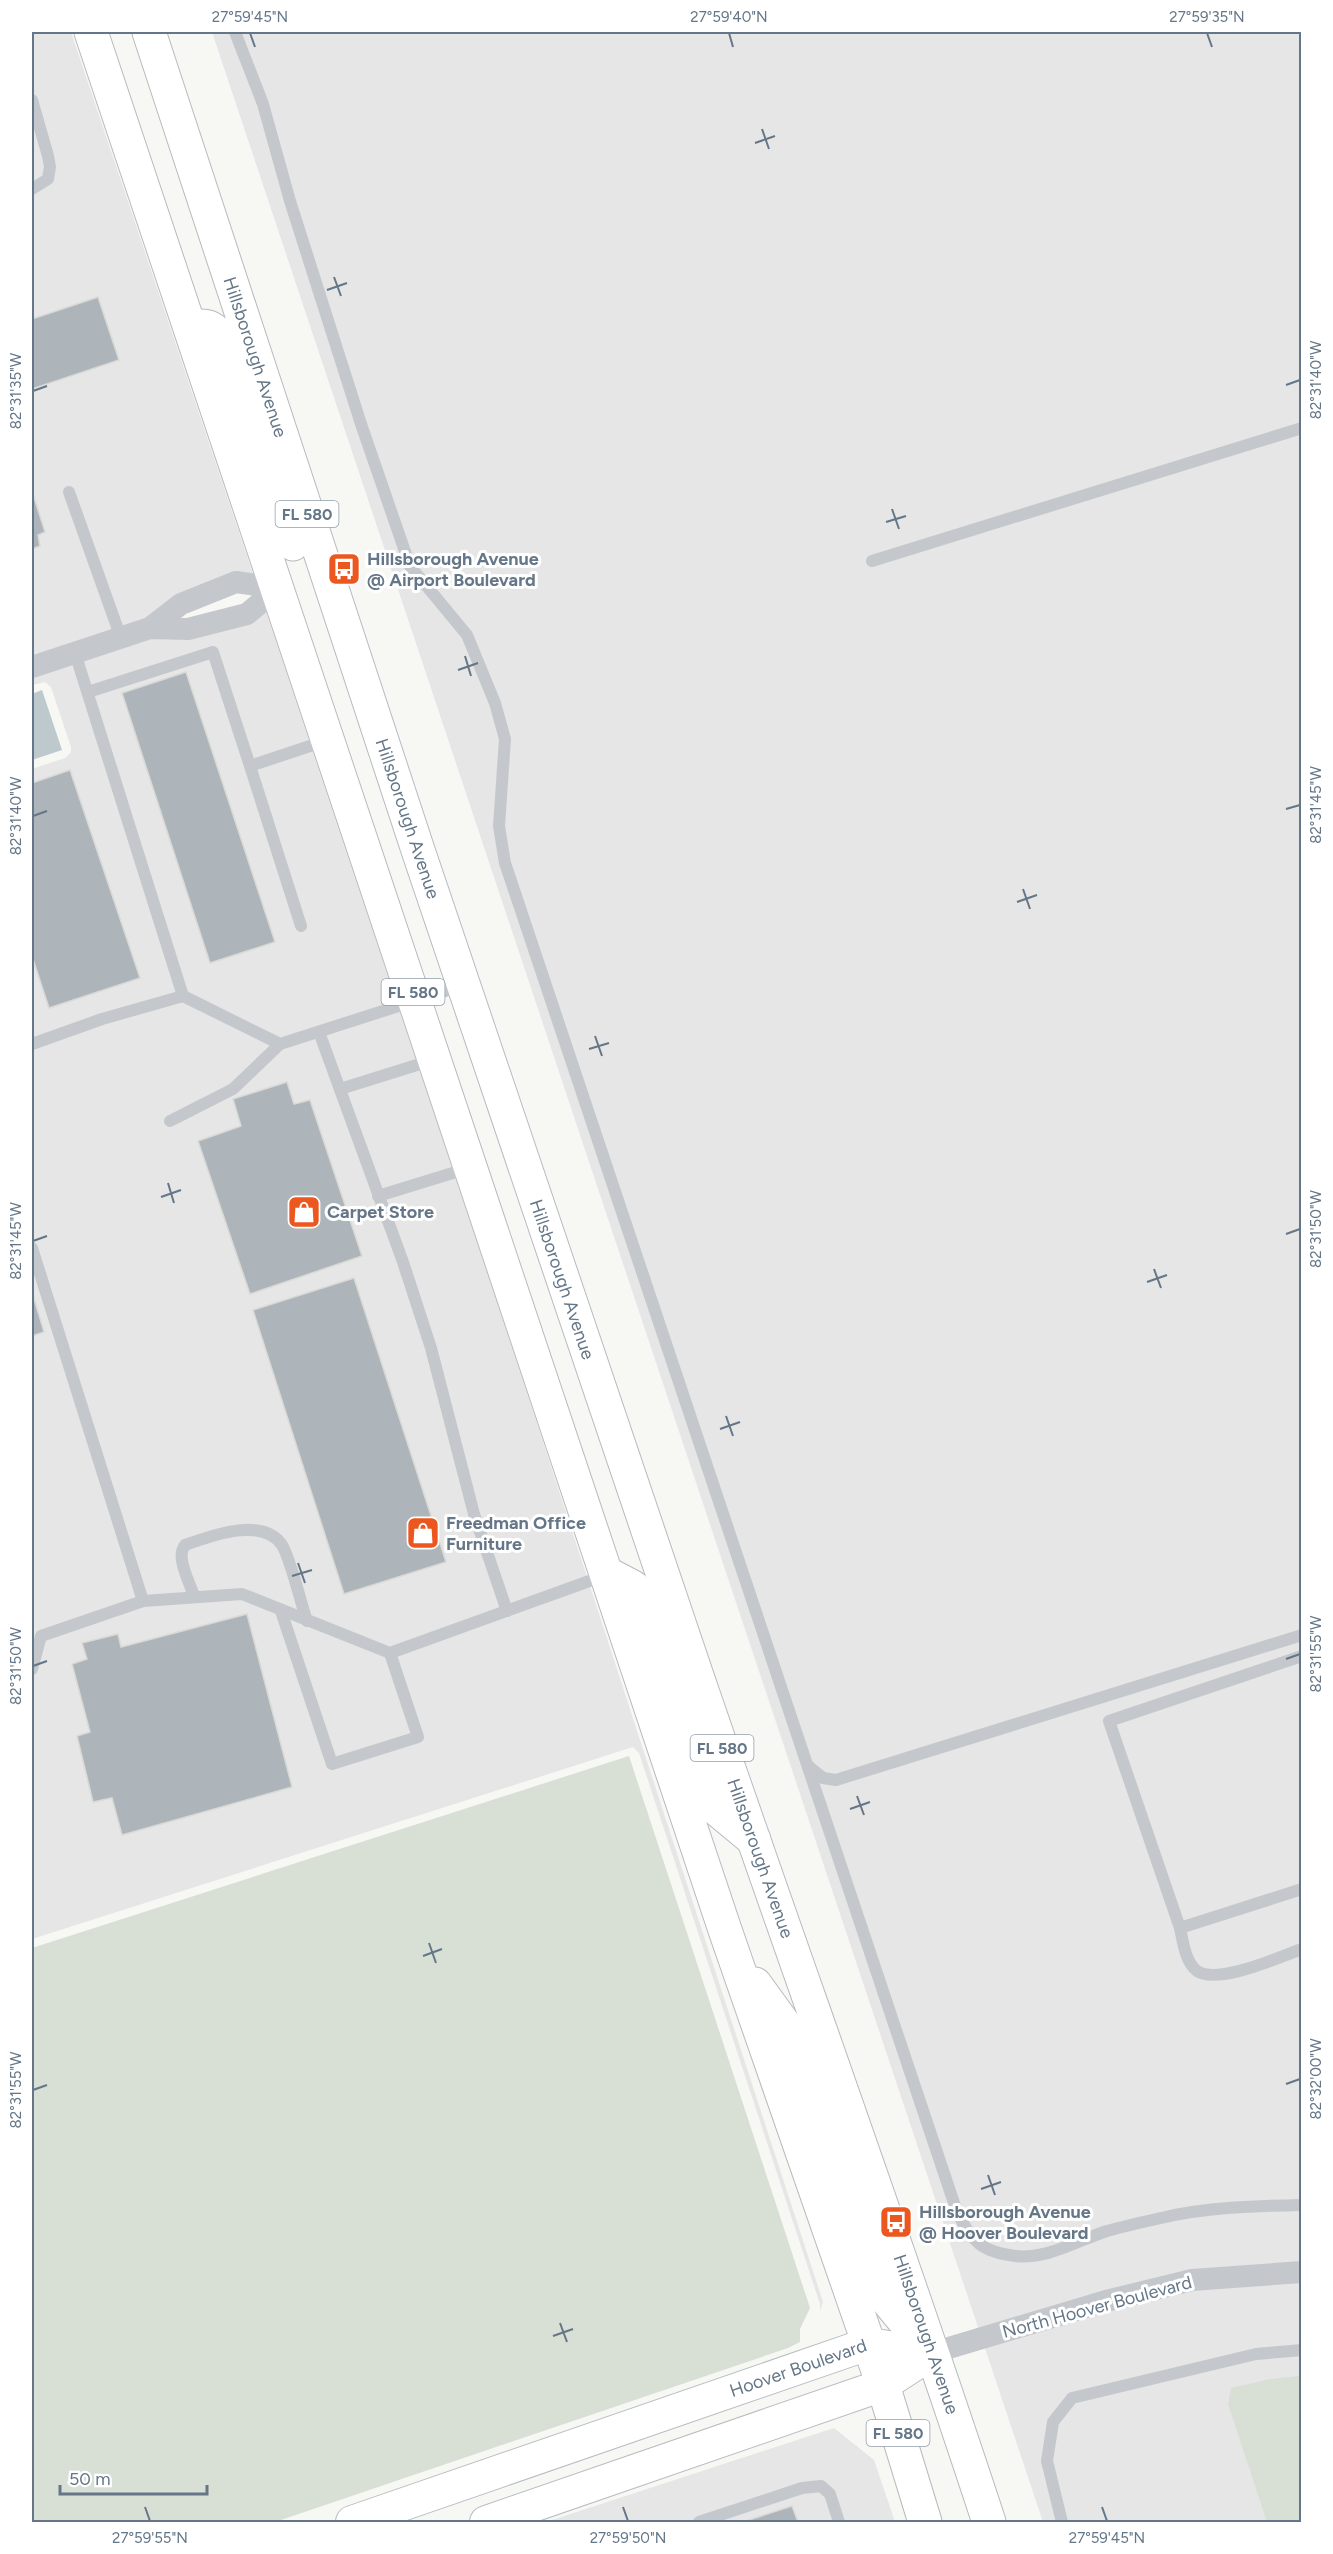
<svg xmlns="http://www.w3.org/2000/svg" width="1333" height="2554" font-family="Figtree,sans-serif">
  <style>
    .built { fill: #e5e6e5 }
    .green { fill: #d8dfd5 }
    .water { fill: #bec9ce }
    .building { fill: #adb5bb; stroke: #d9d9d6; stroke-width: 1.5 }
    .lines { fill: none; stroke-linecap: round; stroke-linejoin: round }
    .secondary-casing { stroke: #b8bdc2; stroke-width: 34 }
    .primary-casing { stroke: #b7bbbf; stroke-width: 35 }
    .lane { stroke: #c4c8cc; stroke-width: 12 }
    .street { stroke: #c4c8cc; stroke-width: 22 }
    .secondary { stroke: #fff; stroke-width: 32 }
    .primary { stroke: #fff; stroke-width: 33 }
    .ticks { fill: none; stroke: #647687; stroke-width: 2 }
    .labels { text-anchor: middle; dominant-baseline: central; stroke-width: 6; stroke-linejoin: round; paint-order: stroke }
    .shield { fill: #fff; stroke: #929fab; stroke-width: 1.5 }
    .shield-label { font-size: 16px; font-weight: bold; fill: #647687 }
    .street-label { font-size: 18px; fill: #647687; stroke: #fff }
    .poi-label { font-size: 18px; font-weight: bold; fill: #647687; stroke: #fff; text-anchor: start }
    .neatline { fill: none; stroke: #647687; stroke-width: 2 }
    .ticks-label { font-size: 15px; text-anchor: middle; fill: #647687 }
  </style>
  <rect width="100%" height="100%" fill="#f7f7f4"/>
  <!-- built -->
  <g class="built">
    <polygon points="32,32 71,32 253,574 145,619 32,657"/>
    <polygon points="212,32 1301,32 1301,2522 1043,2522"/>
    <polygon points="266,612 517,1362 823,2302 820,2311 820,2304 639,1753 633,1747 32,1939 32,769 65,758 71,752 71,747 51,687 45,682 32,685 32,678 151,639"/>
    <polygon points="834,2428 874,2460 895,2522 546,2522"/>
  </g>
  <!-- green -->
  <g class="green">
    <polygon points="629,1756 810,2308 800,2329 800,2342 788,2348 275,2522 32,2522 32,1948"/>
    <polygon points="1301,2376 1301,2522 1267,2522 1228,2404 1231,2388 1270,2379"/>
  </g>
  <!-- water -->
  <polygon class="water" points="42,690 62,750 32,760 32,694"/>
  <!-- building -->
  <g class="building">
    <polygon points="98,297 119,360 32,389 32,319"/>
    <polygon points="32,491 45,532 38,535 40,546 32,549"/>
    <polygon points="186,672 275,942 210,963 122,693"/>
    <polygon points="70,770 140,978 49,1008 32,956 32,783"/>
    <polygon points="287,1082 294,1104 310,1100 362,1256 250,1294 198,1141 241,1126 233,1099"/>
    <polygon points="354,1278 446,1562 344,1594 253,1310"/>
    <polygon points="32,1292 44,1332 32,1336"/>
    <polygon points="247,1614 292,1787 122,1835 112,1798 93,1802 77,1736 90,1732 72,1664 87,1659 82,1643 118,1634 121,1647"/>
    <polygon points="792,2506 798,2522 743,2522"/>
  </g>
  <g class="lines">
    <!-- secondary casing -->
    <g class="secondary-casing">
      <g id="secondary">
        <path id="s1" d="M352,2522L868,2344L932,2353"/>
        <polyline points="486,2522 883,2385 932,2353"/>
      </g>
    </g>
    <!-- primary casing -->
    <g class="primary-casing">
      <g id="primary">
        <polyline points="91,32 725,1930 883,2385 925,2522"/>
        <path id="s2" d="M149,32C327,580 509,1128 696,1673C793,1957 896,2238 989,2522"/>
        <path d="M191,328C205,323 212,327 222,337L293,544"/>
        <polyline points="612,1576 633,1587 655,1631 713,1806 754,1840"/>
        <polyline points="755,1984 792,2035 877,2288 921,2341"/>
      </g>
    </g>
    <!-- lane -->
    <g class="lane">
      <path d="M235,32L263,104L290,201L361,424L410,566L467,635L495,703L505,739L499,826L505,863L957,2212C972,2242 982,2252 1015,2256C1046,2260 1079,2240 1107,2231C1125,2226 1143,2222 1161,2218C1207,2207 1254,2206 1302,2205"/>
      <polyline points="32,100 48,156 50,167 48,179 32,189"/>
      <polyline points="69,492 121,638"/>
      <polyline points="872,561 1302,428"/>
      <polyline points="75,653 183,996"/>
      <polyline points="88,692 213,652 250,766 328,740"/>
      <polyline points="250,766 301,926"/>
      <polyline points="319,1032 403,1262 431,1348 474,1514 507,1611"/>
      <polyline points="32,1044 102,1019 183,996 280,1044 461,986"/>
      <polyline points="340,1089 433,1060"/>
      <polyline points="170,1121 233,1089 280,1044"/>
      <polyline points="378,1196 469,1168"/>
      <polyline points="32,1248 143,1601 41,1636 32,1669"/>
      <path d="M194,1596C190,1583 175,1557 185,1545C211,1536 262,1516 282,1545C290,1557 301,1604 307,1621"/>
      <polyline points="143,1601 242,1594 390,1653 606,1575"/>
      <polyline points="281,1611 332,1764 418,1737 390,1653"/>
      <polyline points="1302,1656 1109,1721 1180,1928 1302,1889"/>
      <polyline points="808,1766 823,1778 836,1780 1302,1635"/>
      <path d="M1180,1928C1183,1941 1185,1962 1197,1971C1218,1985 1279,1957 1302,1949"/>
      <polyline points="699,2522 802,2488 821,2486 830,2494 839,2522"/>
      <polyline points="1062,2522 1047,2461 1053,2422 1072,2398 1256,2354 1302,2350"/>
    </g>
    <!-- street -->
    <g class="street">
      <polyline points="32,667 150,628 188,629 247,614 278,588 236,582 181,604 150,628"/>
      <polyline points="932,2353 1106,2301 1192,2280 1302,2272"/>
    </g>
    <!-- secondary -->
    <use href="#secondary" class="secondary"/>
    <!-- primary -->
    <use href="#primary" class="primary"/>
  </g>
  <!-- ticks -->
  <path class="ticks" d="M250,33L255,47M729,33L733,47M1207,33L1212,47M762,129L769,149M755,143L775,136M334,277L341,296M327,290L347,283M1286,385L1300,380M33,391L47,386M892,509L899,529M886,522L906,516M465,656L471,676M458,670L478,663M1286,809L1300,805M33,816L47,811M1023,889L1030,909M1017,902L1037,895M595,1036L602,1056M589,1049L609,1043M168,1183L174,1203M161,1197L181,1190M1286,1234L1300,1229M33,1241L47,1236M1154,1269L1161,1288M1147,1282L1167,1275M726,1416L733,1436M720,1429L740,1422M298,1563L305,1583M292,1576L312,1570M1286,1659L1300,1654M33,1666L47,1661M857,1796L864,1815M850,1809L870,1802M429,1943L436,1963M423,1956L442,1949M1286,2084L1300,2079M33,2090L47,2085M988,2175L995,2195M981,2189L1001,2182M560,2323L567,2342M553,2336L573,2329M145,2507L150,2521M623,2507L628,2521M1102,2507L1107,2521"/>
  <!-- icons -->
  <defs>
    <g id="bus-square" transform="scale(1.725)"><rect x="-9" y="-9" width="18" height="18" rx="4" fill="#ec571f" stroke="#fff"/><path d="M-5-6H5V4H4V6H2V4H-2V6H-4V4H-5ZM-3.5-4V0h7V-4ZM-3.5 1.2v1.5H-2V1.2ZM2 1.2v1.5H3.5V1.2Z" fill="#fff"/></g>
    <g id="shop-square" transform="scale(1.725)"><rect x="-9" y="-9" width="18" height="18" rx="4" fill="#ec571f" stroke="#fff"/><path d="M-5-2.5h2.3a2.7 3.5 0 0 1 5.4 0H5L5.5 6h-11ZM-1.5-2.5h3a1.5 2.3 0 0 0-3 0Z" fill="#fff"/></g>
  </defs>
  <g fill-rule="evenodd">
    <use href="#bus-square" x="344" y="569"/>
    <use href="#shop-square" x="304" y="1212"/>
    <use href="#shop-square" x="423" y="1533"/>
    <use href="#bus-square" x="896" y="2222"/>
  </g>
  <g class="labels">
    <!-- shield labels -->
    <g class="shield">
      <rect x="275.5" y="501" width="63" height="26" rx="4.5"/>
      <rect x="381.5" y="979" width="63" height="26" rx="4.5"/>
      <rect x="690.5" y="1735" width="63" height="26" rx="4.5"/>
      <rect x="866.5" y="2420" width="63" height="26" rx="4.5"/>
    </g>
    <g class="shield-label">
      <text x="307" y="514">FL 580</text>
      <text x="413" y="992">FL 580</text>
      <text x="722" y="1748">FL 580</text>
      <text x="898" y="2433">FL 580</text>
    </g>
    <!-- street labels -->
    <g class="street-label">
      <text stroke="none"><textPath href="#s2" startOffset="342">Hillsborough Avenue</textPath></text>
      <text stroke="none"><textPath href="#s2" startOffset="828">Hillsborough Avenue</textPath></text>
      <text stroke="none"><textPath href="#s2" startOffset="1314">Hillsborough Avenue</textPath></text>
      <text stroke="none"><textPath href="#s2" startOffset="1926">Hillsborough Avenue</textPath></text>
      <text transform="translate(1097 2307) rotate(-15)">North Hoover Boulevard</text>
      <text stroke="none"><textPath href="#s2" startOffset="2430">Hillsborough Avenue</textPath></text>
      <text stroke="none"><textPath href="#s1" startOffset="472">Hoover Boulevard</textPath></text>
    </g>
    <!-- poi labels -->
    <g class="poi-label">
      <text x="367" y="559">Hillsborough Avenue<tspan x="367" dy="21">@ Airport Boulevard</tspan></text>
      <text x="327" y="1212">Carpet Store</text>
      <text x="446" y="1523">Freedman Office<tspan x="446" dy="21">Furniture</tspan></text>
      <text x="919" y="2212">Hillsborough Avenue<tspan x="919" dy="21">@ Hoover Boulevard</tspan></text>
    </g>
  </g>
  <!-- border -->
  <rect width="1333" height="2554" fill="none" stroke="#ffffff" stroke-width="66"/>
  <!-- scale -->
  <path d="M60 2485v9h147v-9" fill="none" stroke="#647687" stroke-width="3"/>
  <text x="69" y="2485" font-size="18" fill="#647687" stroke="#ffffff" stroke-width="4.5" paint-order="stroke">50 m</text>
  <rect x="33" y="33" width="1267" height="2488" class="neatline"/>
  <g class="ticks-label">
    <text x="250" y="22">27°59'45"N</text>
    <text x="729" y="22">27°59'40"N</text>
    <text x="1207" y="22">27°59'35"N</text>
    <text transform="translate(1316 380) rotate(-90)" y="5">82°31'40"W</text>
    <text transform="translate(16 391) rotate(-90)" y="5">82°31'35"W</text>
    <text transform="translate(1316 805) rotate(-90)" y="5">82°31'45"W</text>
    <text transform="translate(16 816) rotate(-90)" y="5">82°31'40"W</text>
    <text transform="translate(1316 1229) rotate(-90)" y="5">82°31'50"W</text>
    <text transform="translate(16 1241) rotate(-90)" y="5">82°31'45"W</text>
    <text transform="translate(1316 1654) rotate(-90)" y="5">82°31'55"W</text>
    <text transform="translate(16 1666) rotate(-90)" y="5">82°31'50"W</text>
    <text transform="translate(1316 2079) rotate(-90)" y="5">82°32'00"W</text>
    <text transform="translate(16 2090) rotate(-90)" y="5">82°31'55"W</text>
    <text x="150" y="2543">27°59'55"N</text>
    <text x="628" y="2543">27°59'50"N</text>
    <text x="1107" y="2543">27°59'45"N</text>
  </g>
</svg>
